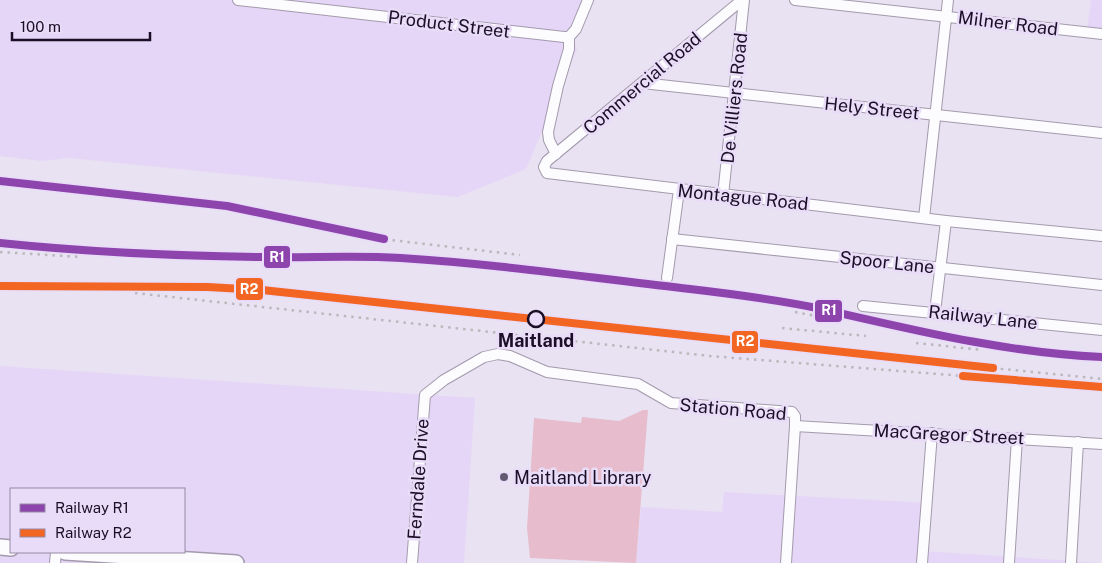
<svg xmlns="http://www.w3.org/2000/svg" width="1102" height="563" font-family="'Public Sans',sans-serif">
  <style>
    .built { fill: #e5d6f7; fill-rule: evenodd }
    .green { fill: #e7bdcd }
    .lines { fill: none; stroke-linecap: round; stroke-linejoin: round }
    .minor-casing { stroke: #a39aad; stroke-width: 12 }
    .primary-casing { stroke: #a39aad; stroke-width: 18 }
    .minor { stroke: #fcfbfd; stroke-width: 10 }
    .primary { stroke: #fcfbfd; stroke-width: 15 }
    .rail { stroke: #bab8bd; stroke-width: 2.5; stroke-dasharray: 2.5 5; stroke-linecap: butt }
    .rail-1-casing { stroke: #e8dcf8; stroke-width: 11 }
    .rail-2-casing { stroke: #e8dcf8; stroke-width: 11 }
    .rail-1 { stroke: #8e44ad; stroke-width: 8 }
    .rail-2 { stroke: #f26522; stroke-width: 8 }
    .stop-dot { fill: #e8dcf8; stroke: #1b0f28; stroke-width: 2.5 }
    .poi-dot { fill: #63596f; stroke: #e8dcf8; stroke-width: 2 }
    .labels { text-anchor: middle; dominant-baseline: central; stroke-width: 5; stroke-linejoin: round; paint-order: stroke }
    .street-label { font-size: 18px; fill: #1b0f28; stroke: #e8dcf8 }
    .stop-label { font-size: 18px; font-weight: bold; fill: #1b0f28; stroke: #e8dcf8 }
    .poi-label { font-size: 18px; fill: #1b0f28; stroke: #e8dcf8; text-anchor: start }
    .line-badge { stroke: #e8dcf8; stroke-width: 2 }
    .badge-label { font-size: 14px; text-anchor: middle; font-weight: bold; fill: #fff }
  </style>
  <rect width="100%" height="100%" fill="#e9e2f2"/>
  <!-- built -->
  <g class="built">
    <polygon points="0,0 588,0 570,36 577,49 526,169 458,197 69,158 41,161 0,156"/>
    <polygon points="1091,0 1102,0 1102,34 1087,32"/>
    <path d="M0,366L475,398L464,563H0ZM11,489H184V552H11Z"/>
    <polygon points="724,492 928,503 923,551 1102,563 636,563 641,507 722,512"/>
  </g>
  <!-- green -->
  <polygon class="green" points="643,410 648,410 636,563 530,558 527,528 534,418 581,423 582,417 619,421"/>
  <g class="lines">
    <!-- minor casing -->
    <g class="minor-casing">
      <g id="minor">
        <polyline points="238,0 564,37 569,37 576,29 588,0"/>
        <polyline points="742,0 547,161 544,167 547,173 946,221 1102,236"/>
        <polyline points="795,0 1102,34"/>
        <polyline points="642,83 1102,133"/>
        <polyline points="556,154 549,140 548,132 558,86 569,49 569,37"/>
        <polyline points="723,195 744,0"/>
        <polyline points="924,218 948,0"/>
        <polyline points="672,239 1102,285"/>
        <polyline points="667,278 679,190"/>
        <polyline points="863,306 1102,330"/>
        <polyline points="935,312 946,221"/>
        <polyline points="795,426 1102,444"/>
        <polyline points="55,563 56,552"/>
        <polyline points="412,563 425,395 444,380 484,357 498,354 510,356 547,372 638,384 671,403 792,412 795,416 795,426 786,563"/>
        <polyline points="922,563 932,433"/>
        <polyline points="1009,563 1017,438"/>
        <polyline points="1071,563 1078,442"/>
      </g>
    </g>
    <!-- primary casing -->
    <g class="primary-casing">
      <g id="primary">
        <polyline points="0,547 11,548"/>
        <polyline points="65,552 236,563"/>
      </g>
    </g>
    <!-- minor -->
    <use href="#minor" class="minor"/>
    <!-- primary -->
    <use href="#primary" class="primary"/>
    <!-- rail -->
    <g class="rail">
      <polyline points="0,181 227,206 365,237 520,255"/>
      <path d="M0,243C87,252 174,256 262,257C308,258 355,255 401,258C497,264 594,278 690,289C733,294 779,300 822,309C914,330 1007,353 1102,357"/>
      <polyline points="0,252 81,257"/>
      <polyline points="0,286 208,287 262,290 712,340 1102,379"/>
      <polyline points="135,293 710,356 1102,387"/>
      <polyline points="795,312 837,320"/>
      <polyline points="782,328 866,336"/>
      <polyline points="916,343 983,350"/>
    </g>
    <!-- rail-1 casing -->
    <g class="rail-1-casing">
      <g id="rail-1">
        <polyline points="0,181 227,206 384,239"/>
        <path d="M0,243C87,252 174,256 262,257C308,258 355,255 401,258C497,264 594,278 690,289C733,294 779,300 822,309C914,330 1007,353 1102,357"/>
      </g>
    </g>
    <!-- rail-2 casing -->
    <g class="rail-2-casing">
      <g id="rail-2">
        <polyline points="0,286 208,287 262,290 993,368"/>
        <polyline points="963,376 1102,387"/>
      </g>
    </g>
    <!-- rail-1 -->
    <use href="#rail-1" class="rail-1"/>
    <!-- rail-2 -->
    <use href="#rail-2" class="rail-2"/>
  </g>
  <!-- markers -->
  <circle class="stop-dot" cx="536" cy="319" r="8"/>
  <circle class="poi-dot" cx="504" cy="477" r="5"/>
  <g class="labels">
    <!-- street labels -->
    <g class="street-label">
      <text transform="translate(1008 23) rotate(7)">Milner Road</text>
      <text transform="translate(449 24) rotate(7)">Product Street</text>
      <text transform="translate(642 83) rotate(-40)">Commercial Road</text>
      <text transform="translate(734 98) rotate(-84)">De Villiers Road</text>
      <text transform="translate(872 108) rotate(6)">Hely Street</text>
      <text transform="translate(743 197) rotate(6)">Montague Road</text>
      <text transform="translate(887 262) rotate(6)">Spoor Lane</text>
      <text transform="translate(983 317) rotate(6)">Railway Lane</text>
      <text transform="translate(733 409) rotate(5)">Station Road</text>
      <text transform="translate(949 434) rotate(3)">MacGregor Street</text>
      <text transform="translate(418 479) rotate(-86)">Ferndale Drive</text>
    </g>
    <!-- stop labels -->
    <g class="stop-label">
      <text x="536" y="340">Maitland</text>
    </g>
    <!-- poi labels -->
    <g class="poi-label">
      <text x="514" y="477">Maitland Library</text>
    </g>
  </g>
  <g class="line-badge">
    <rect x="263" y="245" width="28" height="24" rx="5" fill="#8e44ad"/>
    <rect x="235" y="277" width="29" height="24" rx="5" fill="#f26522"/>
    <rect x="814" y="299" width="29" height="24" rx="5" fill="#8e44ad"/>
    <rect x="731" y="330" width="28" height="24" rx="5" fill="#f26522"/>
  </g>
  <g class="badge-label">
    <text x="277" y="262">R1</text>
    <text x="249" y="294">R2</text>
    <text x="829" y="315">R1</text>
    <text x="745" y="346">R2</text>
  </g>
  <!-- legend -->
  <rect x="10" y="488" width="175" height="65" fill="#e8dcf8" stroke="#968aa5"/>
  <rect x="20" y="504" width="25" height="8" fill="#8e44ad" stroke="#968aa5"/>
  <text x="55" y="513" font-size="15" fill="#1b0f28">Railway R1</text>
  <rect x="20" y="529" width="25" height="8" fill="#f26522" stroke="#968aa5"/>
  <text x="55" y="538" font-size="15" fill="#1b0f28">Railway R2</text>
  <!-- scale -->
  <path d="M12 32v8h138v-8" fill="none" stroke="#1b0f28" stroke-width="2.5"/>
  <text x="20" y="32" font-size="15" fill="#1b0f28" stroke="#e8dcf8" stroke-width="4" paint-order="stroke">100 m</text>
</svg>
